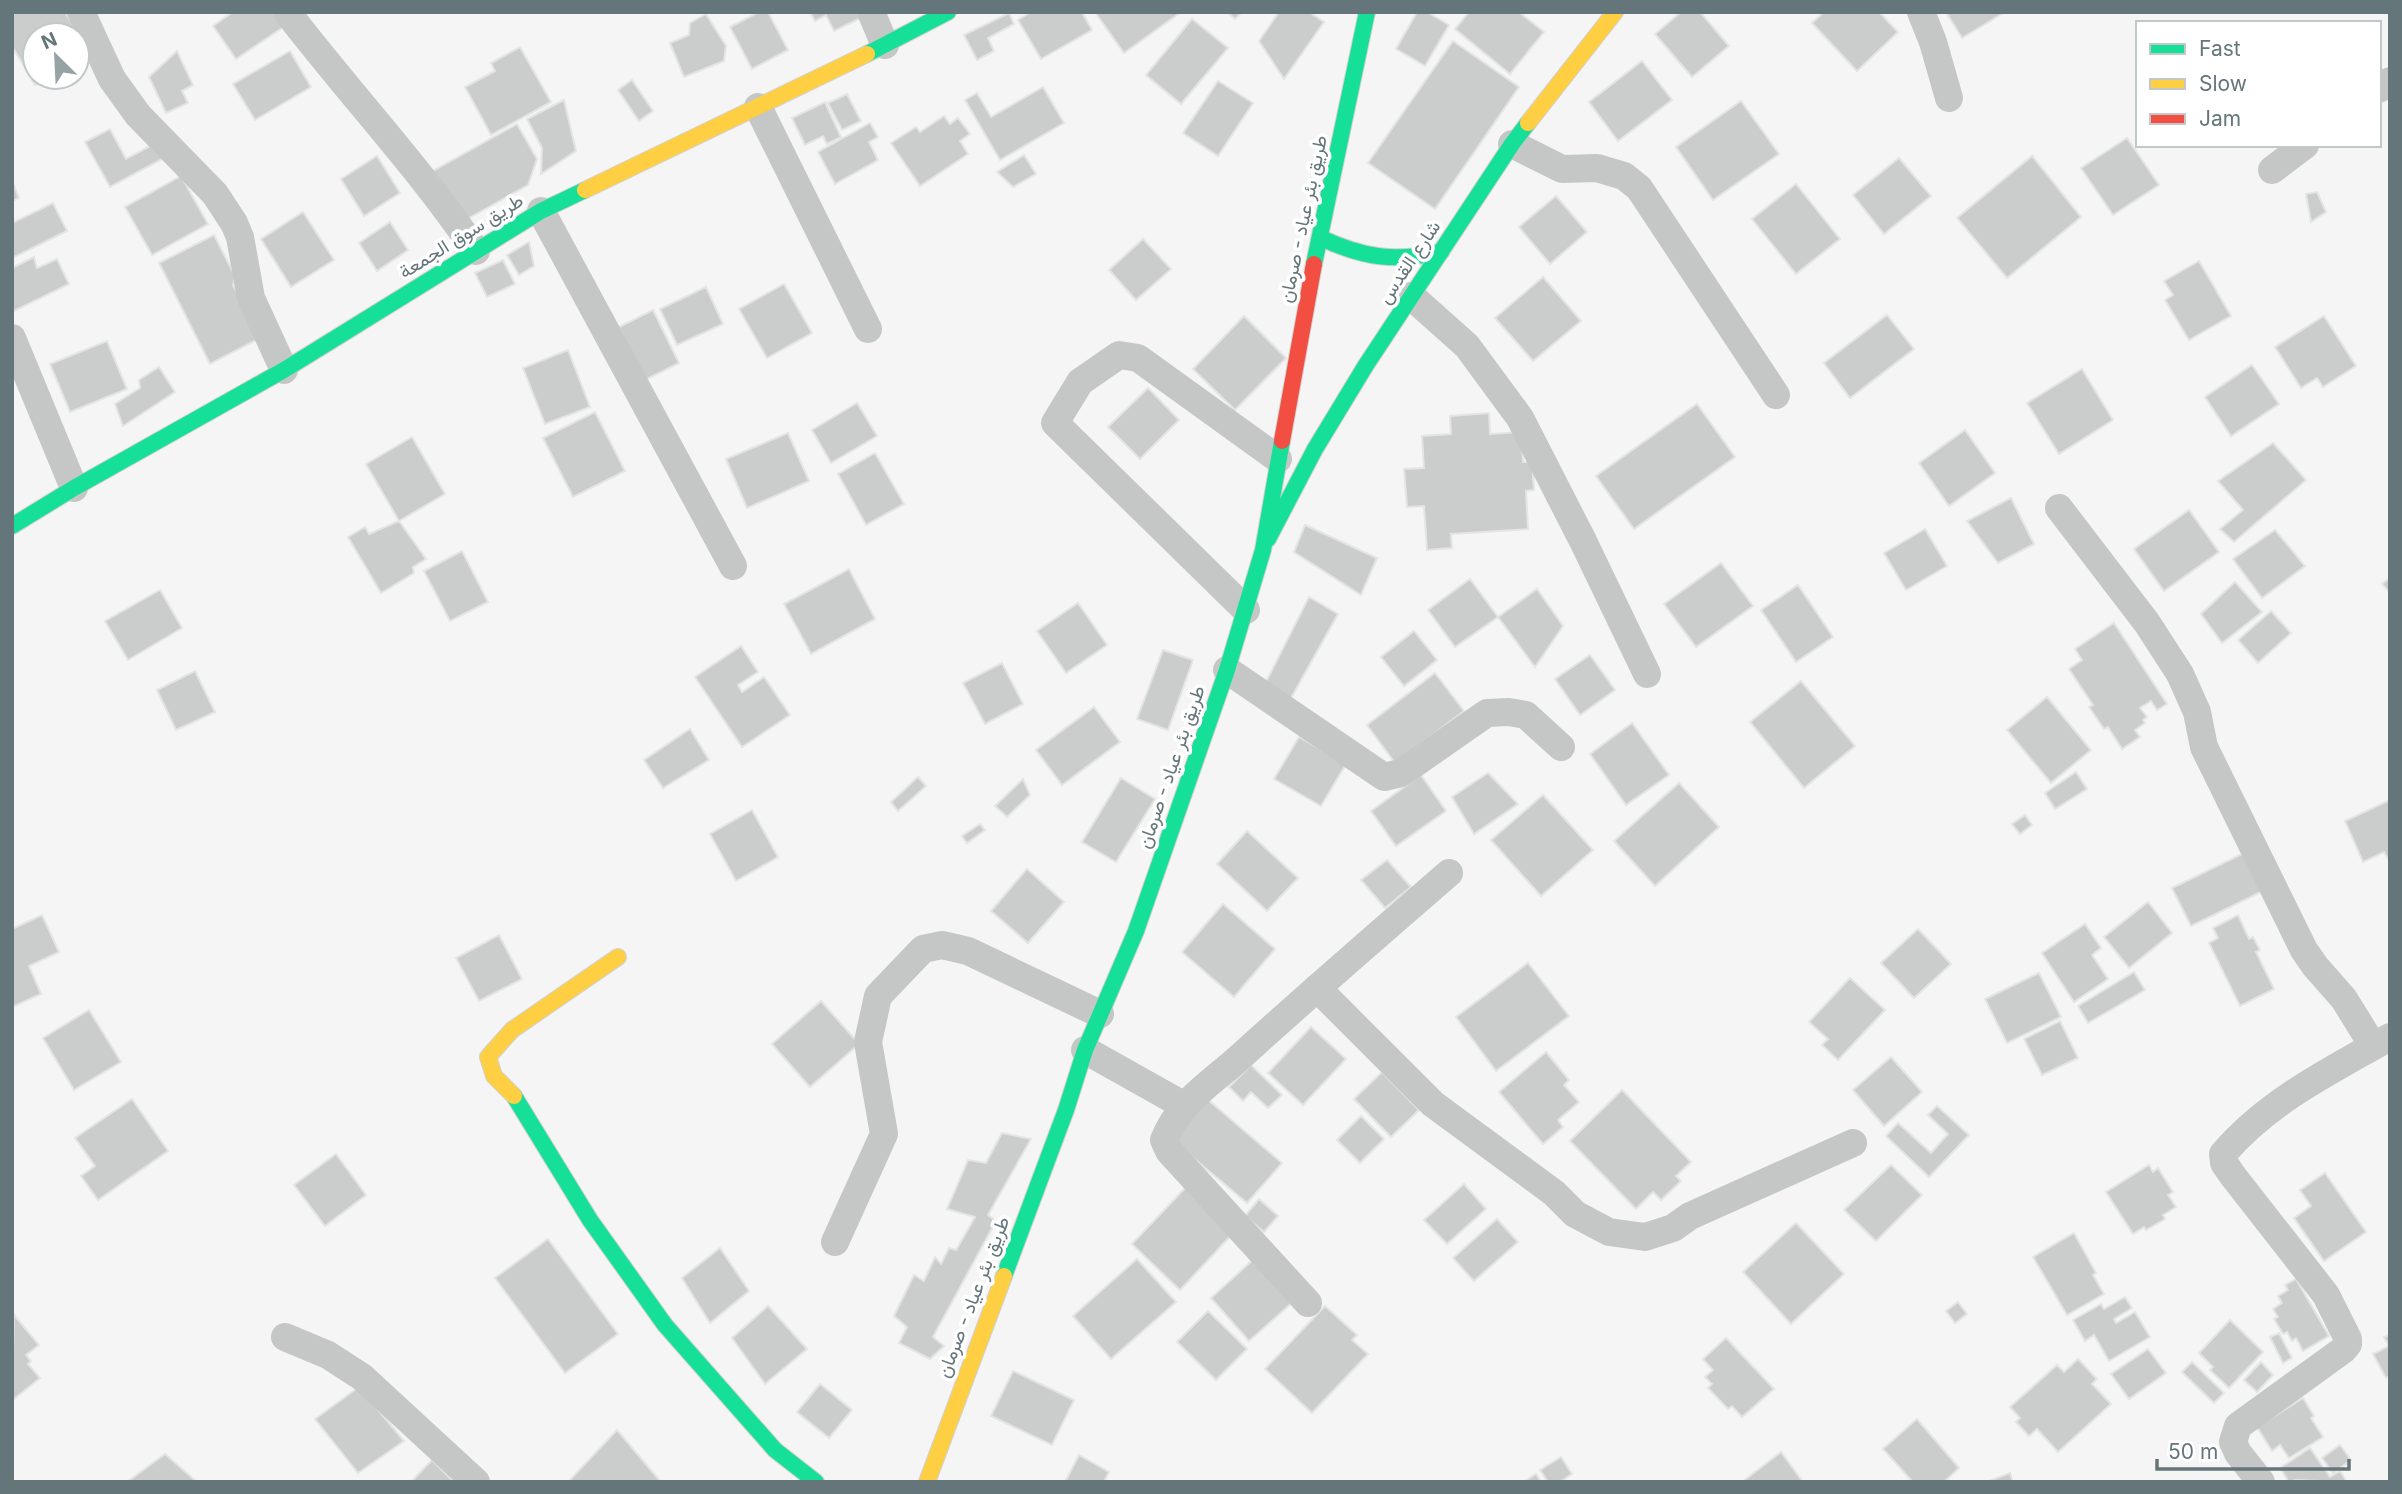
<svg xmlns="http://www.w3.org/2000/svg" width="2402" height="1494" font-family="Inter,Vazirmatn,sans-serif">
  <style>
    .building { fill: #cbcccc; stroke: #e4e4e4; stroke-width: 2 }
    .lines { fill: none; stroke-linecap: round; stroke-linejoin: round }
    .fast-casing { stroke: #d0d1d1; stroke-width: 18 }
    .slow-casing { stroke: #d0d1d1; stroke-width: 18 }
    .jam-casing { stroke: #d0d1d1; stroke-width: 18 }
    .street { stroke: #c5c6c6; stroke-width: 28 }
    .fast { stroke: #16e098; stroke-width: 16 }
    .slow { stroke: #ffcf43; stroke-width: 16 }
    .jam { stroke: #f24e42; stroke-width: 16 }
    .labels { text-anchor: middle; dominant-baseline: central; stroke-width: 7; stroke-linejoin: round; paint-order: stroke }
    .street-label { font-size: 19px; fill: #65767a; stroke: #fff }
  </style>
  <rect width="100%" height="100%" fill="#f5f5f5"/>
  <!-- building -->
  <g class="building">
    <polygon points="12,12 65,12 89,53 77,60 77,35 35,35 35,77 48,77 35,85 12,46"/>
    <polygon points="233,12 281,12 288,24 236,59 213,26"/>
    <polygon points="759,12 768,12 788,50 752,69 730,27"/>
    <polygon points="810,12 863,12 865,16 834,31 826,15 815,21"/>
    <polygon points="1031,12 1082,12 1092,30 1041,59 1018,20"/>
    <polygon points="1095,12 1181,12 1124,53"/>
    <polygon points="1227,12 1242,12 1235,19"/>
    <polygon points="1279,12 1309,12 1324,22 1284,79 1259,41"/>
    <polygon points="1417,12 1427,12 1449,25 1425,66 1396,49"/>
    <polygon points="1469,12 1519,12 1544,32 1510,74 1455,29"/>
    <polygon points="1681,12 1700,12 1729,46 1692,77 1655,34"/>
    <polygon points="1824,12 1879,12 1898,32 1857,71 1812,23"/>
    <polygon points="1946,12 2005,12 1962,38"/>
    <polygon points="1009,13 1014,24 988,38 994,51 977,60 964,35"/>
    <polygon points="706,14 726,46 724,61 684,77 670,43 689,35 690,23"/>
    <polygon points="1192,19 1228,48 1181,104 1146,75"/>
    <polygon points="1453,41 1519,87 1435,209 1368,163"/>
    <polygon points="520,47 551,102 491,135 465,87 495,71 491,63"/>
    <polygon points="177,51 193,85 182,91 188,103 166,113 149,77"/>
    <polygon points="290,51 311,87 255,120 233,84"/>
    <polygon points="1642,61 1672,100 1618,141 1589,102"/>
    <polygon points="632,80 653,111 639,121 618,90"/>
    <polygon points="1218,81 1253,103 1218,156 1183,133"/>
    <polygon points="1043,87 1064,123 1000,160 965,100 977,93 991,117"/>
    <polygon points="847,94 861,121 842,130 828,103"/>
    <polygon points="564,100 576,151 541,174 542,148 527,119"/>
    <polygon points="1741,101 1779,154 1713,200 1676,147"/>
    <polygon points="825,102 841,137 827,144 823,136 805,145 792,118"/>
    <polygon points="944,116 950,124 958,118 970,134 960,141 968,154 920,186 891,143 916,127 920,132"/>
    <polygon points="870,123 878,137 869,142 878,160 835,184 818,152"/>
    <polygon points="517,124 537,159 528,185 462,222 433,171"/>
    <polygon points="110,129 126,159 150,146 164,158 110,187 85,142"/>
    <polygon points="2127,138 2159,185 2113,215 2081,168"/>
    <polygon points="1024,155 1036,174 1013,187 997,172"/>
    <polygon points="377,156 400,193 364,216 341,179"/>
    <polygon points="2032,156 2081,217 2007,278 1957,218"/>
    <polygon points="1899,158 1931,196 1884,234 1853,195"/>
    <polygon points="181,176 208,224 152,255 125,207"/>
    <polygon points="12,181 19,198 12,201"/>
    <polygon points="1796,184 1840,239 1796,274 1752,219"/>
    <polygon points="2317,192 2326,212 2311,222 2306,194"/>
    <polygon points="1556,196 1587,232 1550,264 1519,227"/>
    <polygon points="53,203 67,231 12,258 12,223"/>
    <polygon points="303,212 334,260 291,287 261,239"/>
    <polygon points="390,222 408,250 377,271 359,243"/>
    <polygon points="214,235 235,276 233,285 260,338 210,364 159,263"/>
    <polygon points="1143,239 1171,269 1136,300 1109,270"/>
    <polygon points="529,242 534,266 519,275 507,255"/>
    <polygon points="34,257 37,268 57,259 69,284 12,312 12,268"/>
    <polygon points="503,260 515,284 487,297 475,273"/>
    <polygon points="2199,261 2231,316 2189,340 2165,300 2173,295 2164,281"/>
    <polygon points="1543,277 1581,321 1533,361 1495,318"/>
    <polygon points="784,284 812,333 767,358 739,309"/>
    <polygon points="706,287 723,324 677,345 660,309"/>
    <polygon points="653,310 679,363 645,380 619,327"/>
    <polygon points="1887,315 1914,349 1850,398 1824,363"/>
    <polygon points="1244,316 1286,358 1235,410 1193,369"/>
    <polygon points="2324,316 2356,366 2323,387 2317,378 2301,388 2275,347"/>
    <polygon points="107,341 127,389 70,412 50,364"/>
    <polygon points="568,350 590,407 545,424 523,368"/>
    <polygon points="2252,365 2279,404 2231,436 2205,397"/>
    <polygon points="159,367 175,392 123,426 115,404 140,388 139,380"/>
    <polygon points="2082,369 2113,420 2059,454 2027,403"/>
    <polygon points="1148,388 1179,420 1140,459 1108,427"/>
    <polygon points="857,403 877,436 831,463 812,430"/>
    <polygon points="1697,404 1735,457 1634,529 1596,476"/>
    <polygon points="595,412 625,471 573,497 543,438"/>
    <polygon points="1489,413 1490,434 1521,432 1523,462 1532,462 1534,490 1526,491 1528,529 1451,534 1452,548 1427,550 1424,506 1407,507 1404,469 1424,468 1422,436 1451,434 1450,416"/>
    <polygon points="1965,430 1995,473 1949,506 1919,463"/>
    <polygon points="788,433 809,481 747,508 726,459"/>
    <polygon points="412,437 445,494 399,521 366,464"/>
    <polygon points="2273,443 2306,480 2234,542 2220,529 2243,510 2218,481"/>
    <polygon points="875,453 904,504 866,525 838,474"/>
    <polygon points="2011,498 2034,544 1998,563 1967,521"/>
    <polygon points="2189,510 2219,552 2164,591 2134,549"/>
    <polygon points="399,521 426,559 413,567 414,573 381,593 348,537 365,527 369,534"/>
    <polygon points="1305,525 1377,558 1361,595 1294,552"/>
    <polygon points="1925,529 1947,566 1906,590 1884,553"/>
    <polygon points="2275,530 2305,566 2262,598 2233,559"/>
    <polygon points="462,551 488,602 450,621 424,571"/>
    <polygon points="1721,563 1753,606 1696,647 1664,604"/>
    <polygon points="849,569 875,619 811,654 784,604"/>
    <polygon points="2390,578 2390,593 2382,584"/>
    <polygon points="1470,579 1498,617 1455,647 1428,610"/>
    <polygon points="2235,582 2262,612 2222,643 2201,614"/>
    <polygon points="1798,585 1833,637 1796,662 1761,610"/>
    <polygon points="1537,589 1563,626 1535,667 1498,617"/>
    <polygon points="160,590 182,628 128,660 105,621"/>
    <polygon points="1309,597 1338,614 1291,698 1266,682"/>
    <polygon points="1078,603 1107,645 1066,673 1037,631"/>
    <polygon points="2271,611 2291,633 2258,663 2238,640"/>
    <polygon points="2114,623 2167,704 2157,710 2151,701 2140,708 2147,717 2143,720 2145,723 2135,730 2140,737 2122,749 2108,727 2104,729 2089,707 2093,705 2069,669 2082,660 2075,649"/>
    <polygon points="1414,631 1437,660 1404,686 1381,657"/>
    <polygon points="741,646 758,672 738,685 742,692 764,677 790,715 742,747 695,677"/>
    <polygon points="1163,650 1193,660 1168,730 1137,719"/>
    <polygon points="1590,655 1615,690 1580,715 1555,679"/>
    <polygon points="1002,663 1023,704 985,724 963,683"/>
    <polygon points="195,671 215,712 176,730 157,690"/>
    <polygon points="1435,673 1464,711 1395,763 1367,725"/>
    <polygon points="1801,681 1855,746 1804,788 1750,722"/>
    <polygon points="2047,697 2091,750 2051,783 2007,730"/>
    <polygon points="1094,707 1120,742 1062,785 1036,750"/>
    <polygon points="1632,723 1669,775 1626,805 1590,754"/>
    <polygon points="690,729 709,760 663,788 644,760"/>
    <polygon points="1299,737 1346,764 1321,806 1274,779"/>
    <polygon points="2076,772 2087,789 2055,809 2045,793"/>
    <polygon points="1488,773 1518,804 1474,834 1452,797"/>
    <polygon points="1421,775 1446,811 1396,846 1371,811"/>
    <polygon points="918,777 926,786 898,811 891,802"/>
    <polygon points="1121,778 1155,799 1116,862 1082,842"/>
    <polygon points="1023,779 1030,795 1007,817 995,806"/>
    <polygon points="1679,783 1719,827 1655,886 1614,841"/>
    <polygon points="1543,795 1593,850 1541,896 1491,840"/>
    <polygon points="2390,800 2390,858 2388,859 2384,852 2363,862 2345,821"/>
    <polygon points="752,810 778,857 736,881 710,834"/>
    <polygon points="2025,815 2032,825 2020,834 2012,824"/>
    <polygon points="980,824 985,830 967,843 962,836"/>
    <polygon points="1247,831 1298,878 1267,911 1217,864"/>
    <polygon points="2244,853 2263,891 2191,926 2172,888"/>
    <polygon points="1387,860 1411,887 1385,908 1361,880"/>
    <polygon points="1027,869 1064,902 1028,943 991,911"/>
    <polygon points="2148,902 2172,933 2129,968 2104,937"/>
    <polygon points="1223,904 1275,949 1234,997 1182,952"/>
    <polygon points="42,915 59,952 29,966 41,994 12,1007 12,929"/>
    <polygon points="2238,915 2249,939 2253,937 2260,950 2256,952 2274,989 2240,1006 2209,943 2218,938 2213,928"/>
    <polygon points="2085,924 2101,948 2092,955 2108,979 2074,1002 2042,953"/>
    <polygon points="1918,929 1951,964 1914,998 1881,963"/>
    <polygon points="499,935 522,979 479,1001 456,958"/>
    <polygon points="1528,963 1569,1016 1496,1071 1456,1017"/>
    <polygon points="2134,972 2145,990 2088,1023 2078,1006"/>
    <polygon points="2039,973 2061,1017 2007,1043 1985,999"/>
    <polygon points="1850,978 1885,1010 1838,1060 1822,1045 1828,1039 1809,1022"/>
    <polygon points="821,1001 859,1044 810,1087 772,1044"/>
    <polygon points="89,1010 121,1062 74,1090 43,1038"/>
    <polygon points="2060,1021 2078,1058 2042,1075 2024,1039"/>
    <polygon points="1311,1027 1346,1059 1303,1105 1268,1073"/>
    <polygon points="1546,1052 1569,1080 1564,1085 1579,1102 1558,1120 1563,1127 1543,1144 1499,1092"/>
    <polygon points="1891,1057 1922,1092 1884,1126 1853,1090"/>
    <polygon points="1251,1065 1282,1095 1268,1108 1251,1092 1243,1101 1229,1087"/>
    <polygon points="1382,1072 1419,1110 1391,1137 1354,1099"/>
    <polygon points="1622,1090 1691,1162 1676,1176 1681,1181 1661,1200 1653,1192 1636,1209 1570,1141"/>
    <polygon points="132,1099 168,1151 98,1200 81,1176 95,1166 75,1138"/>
    <polygon points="1207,1099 1282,1163 1247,1203 1172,1140"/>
    <polygon points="1937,1106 1969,1135 1929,1177 1886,1136 1898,1123 1931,1153 1948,1134 1928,1115"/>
    <polygon points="1361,1116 1384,1139 1360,1163 1337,1140"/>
    <polygon points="1002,1133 1031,1139 988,1215 996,1221 933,1337 944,1346 930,1359 899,1343 907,1327 894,1316 914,1275 924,1281 935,1257 941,1264 949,1248 956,1250 975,1217 947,1209 968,1160 986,1163"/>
    <polygon points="336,1154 366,1195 325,1226 294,1185"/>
    <polygon points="1891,1165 1922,1195 1876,1241 1844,1210"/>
    <polygon points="2149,1165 2153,1172 2158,1168 2173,1192 2168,1195 2176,1207 2163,1215 2165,1219 2146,1230 2144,1227 2133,1234 2106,1192"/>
    <polygon points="2325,1173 2366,1232 2324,1261 2294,1218 2311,1206 2300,1190"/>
    <polygon points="1189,1184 1237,1229 1180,1290 1132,1244"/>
    <polygon points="1464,1184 1486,1209 1447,1244 1424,1220"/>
    <polygon points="1259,1199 1278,1216 1264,1232 1245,1216"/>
    <polygon points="1497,1219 1518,1242 1474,1281 1453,1258"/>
    <polygon points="1796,1223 1844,1274 1791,1324 1743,1272"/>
    <polygon points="2074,1233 2096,1273 2093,1275 2104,1294 2067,1315 2033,1257"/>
    <polygon points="548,1239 618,1334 565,1373 495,1278"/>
    <polygon points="720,1248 749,1291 710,1323 682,1278"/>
    <polygon points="1256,1257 1294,1301 1249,1341 1211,1298"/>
    <polygon points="1137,1259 1176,1302 1111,1359 1073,1316"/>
    <polygon points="2296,1279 2329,1336 2303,1351 2296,1338 2292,1341 2287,1332 2283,1334 2274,1319 2278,1317 2273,1309 2282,1303 2278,1296 2288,1290 2285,1285"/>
    <polygon points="2125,1297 2132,1308 2114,1319 2116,1323 2135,1312 2150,1337 2109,1361 2094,1335 2085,1341 2073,1320 2101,1304 2104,1309"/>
    <polygon points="1958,1302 1967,1314 1955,1323 1946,1311"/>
    <polygon points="768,1306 807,1349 765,1384 732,1338"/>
    <polygon points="1325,1306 1357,1335 1352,1340 1368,1354 1312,1413 1265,1369"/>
    <polygon points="1208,1311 1247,1349 1216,1380 1177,1342"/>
    <polygon points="14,1315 39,1345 26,1355 31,1361 28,1364 40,1378 14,1399 12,1397"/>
    <polygon points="2230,1320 2263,1352 2229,1388 2210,1370 2213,1367 2199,1353"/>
    <polygon points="2279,1333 2292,1358 2283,1363 2270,1337"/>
    <polygon points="2390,1335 2390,1376 2386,1378 2373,1354 2389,1346 2384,1337"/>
    <polygon points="1726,1338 1774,1389 1742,1417 1732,1406 1728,1409 1708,1388 1712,1384 1705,1377 1713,1370 1703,1359"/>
    <polygon points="2148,1349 2166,1373 2129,1399 2111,1374"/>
    <polygon points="2078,1359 2097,1379 2092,1384 2111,1404 2058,1452 2037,1429 2029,1436 2016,1422 2020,1418 2010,1407 2057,1365 2064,1372"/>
    <polygon points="2192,1362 2224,1393 2214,1403 2182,1372"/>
    <polygon points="2261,1362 2273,1375 2257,1392 2244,1380"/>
    <polygon points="1013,1371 1074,1400 1052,1445 991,1416"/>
    <polygon points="820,1384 852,1410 829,1438 797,1412"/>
    <polygon points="359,1387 404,1441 358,1473 315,1419"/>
    <polygon points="2303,1398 2314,1416 2311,1418 2323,1437 2289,1458 2280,1445 2272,1451 2257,1427"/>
    <polygon points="1917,1419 1959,1468 1944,1482 1913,1482 1883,1449"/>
    <polygon points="617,1430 661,1482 568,1482"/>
    <polygon points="2340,1445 2351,1460 2333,1473 2322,1458"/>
    <polygon points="2310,1448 2330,1477 2340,1471 2347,1482 2295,1480 2289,1482 2280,1468"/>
    <polygon points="1781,1452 1803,1482 1742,1482"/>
    <polygon points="165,1454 197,1482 127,1482"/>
    <polygon points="1079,1455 1109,1472 1104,1482 1065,1482"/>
    <polygon points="1561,1457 1572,1474 1560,1482 1548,1482 1540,1470"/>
    <polygon points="432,1460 454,1482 411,1482"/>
    <polygon points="2010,1473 2013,1482 1989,1481"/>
    <polygon points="1536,1474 1541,1482 1524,1482"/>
  </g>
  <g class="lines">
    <!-- fast casing -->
    <g class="fast-casing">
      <g id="fast">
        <polyline points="867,54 948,12"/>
        <path d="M1321,238C1364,258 1394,262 1441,252"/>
        <polyline points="1314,264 1367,12"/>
        <polyline points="12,526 74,488 284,370 541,211 585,190"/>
        <polyline points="1268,539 1315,449 1366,365 1512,144 1528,123"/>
        <polyline points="514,1096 590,1220 665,1325 775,1450 816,1482"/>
        <polyline points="1004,1276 1066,1110 1085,1050 1136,931 1227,670 1263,550 1282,441"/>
      </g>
    </g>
    <!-- slow casing -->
    <g class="slow-casing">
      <g id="slow">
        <polyline points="1528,123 1615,12"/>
        <polyline points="585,190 867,54"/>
        <polyline points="514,1096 494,1076 488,1057 512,1030 618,957"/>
        <polyline points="927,1482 1004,1276"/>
      </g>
    </g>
    <!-- jam casing -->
    <g class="jam-casing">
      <polyline id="jam" points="1282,441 1314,264"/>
    </g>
    <!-- street -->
    <g class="street">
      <polyline points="81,12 112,79 138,115 215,194 234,223 240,237 251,298 284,370"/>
      <path d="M287,12C349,93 419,167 476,251"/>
      <polyline points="871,12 885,45"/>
      <polyline points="1921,12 1933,42 1949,98"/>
      <polyline points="2379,89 2390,81"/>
      <polyline points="758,107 868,329"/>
      <polyline points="1512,144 1562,169 1597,168 1624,176 1639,188 1776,395"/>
      <polyline points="2272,170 2305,145"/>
      <polyline points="541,211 733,566"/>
      <polyline points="1411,296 1467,346 1520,418 1583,541 1647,674"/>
      <polyline points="12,338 74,488"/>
      <polyline points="2059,508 2147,623 2180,674 2197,712 2204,747 2304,950 2315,966 2344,999 2373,1046"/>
      <polyline points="1246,610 1055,423 1080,382 1119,355 1138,358 1278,459"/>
      <polyline points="1227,670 1384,777 1401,773 1487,713 1509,712 1526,715 1561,747"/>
      <polyline points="1317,988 1433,1104 1554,1193 1575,1214 1609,1232 1645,1237 1673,1228 1690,1216 1853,1143"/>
      <polyline points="1085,1050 1183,1105"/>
      <polyline points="835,1242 884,1134 868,1042 878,996 923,949 942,945 968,951 1100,1014"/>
      <path d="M1308,1303L1169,1151L1164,1140C1179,1102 1210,1084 1239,1058C1308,995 1379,934 1449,873"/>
      <polyline points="285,1337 328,1355 362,1377 476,1482"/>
      <path d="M2261,1482L2238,1453L2233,1442L2238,1426L2343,1350L2348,1344V1339L2326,1295L2233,1176L2224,1163L2223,1154C2267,1102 2331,1070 2390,1037"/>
    </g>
    <!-- fast -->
    <use href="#fast" class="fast"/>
    <!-- slow -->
    <use href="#slow" class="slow"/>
    <!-- jam -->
    <use href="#jam" class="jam"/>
  </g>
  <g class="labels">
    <!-- street labels -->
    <g class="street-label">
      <text transform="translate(1303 219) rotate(-78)">طريق بئر عياد - صرمان</text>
      <text transform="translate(461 236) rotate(-32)">طريق سوق الجمعة</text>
      <text transform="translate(1409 262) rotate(-56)">شارع القدس</text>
      <text transform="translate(1171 767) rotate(-71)">طريق بئر عياد - صرمان</text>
      <text transform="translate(973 1297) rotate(-69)">طريق بئر عياد - صرمان</text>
    </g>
  </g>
  <!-- border -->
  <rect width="2402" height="1494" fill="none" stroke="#65767a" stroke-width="28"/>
  <!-- legend -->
  <rect x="2136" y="21" width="245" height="126" fill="#ffffff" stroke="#c1c8ca" stroke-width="2"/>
  <rect x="2150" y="44" width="35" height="10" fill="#16e098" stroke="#c1c8ca" stroke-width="2"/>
  <text x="2199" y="56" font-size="21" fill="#65767a">Fast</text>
  <rect x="2150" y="79" width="35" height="10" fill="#ffcf43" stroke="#c1c8ca" stroke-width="2"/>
  <text x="2199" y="91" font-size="21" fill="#65767a">Slow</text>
  <rect x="2150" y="114" width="35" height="10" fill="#f24e42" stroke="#c1c8ca" stroke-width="2"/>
  <text x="2199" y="126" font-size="21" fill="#65767a">Jam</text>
  <!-- north arrow -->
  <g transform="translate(56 56) rotate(336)"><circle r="33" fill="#ffffff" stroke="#c1c8ca" stroke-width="2"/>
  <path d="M0-5L12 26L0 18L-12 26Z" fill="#97a2a5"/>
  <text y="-10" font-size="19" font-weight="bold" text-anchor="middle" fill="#65767a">N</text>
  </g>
  <!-- scale -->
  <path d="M2157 1459v10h192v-10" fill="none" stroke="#65767a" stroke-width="3.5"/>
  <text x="2168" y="1459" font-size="21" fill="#65767a" stroke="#ffffff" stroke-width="5" paint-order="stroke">50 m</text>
</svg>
